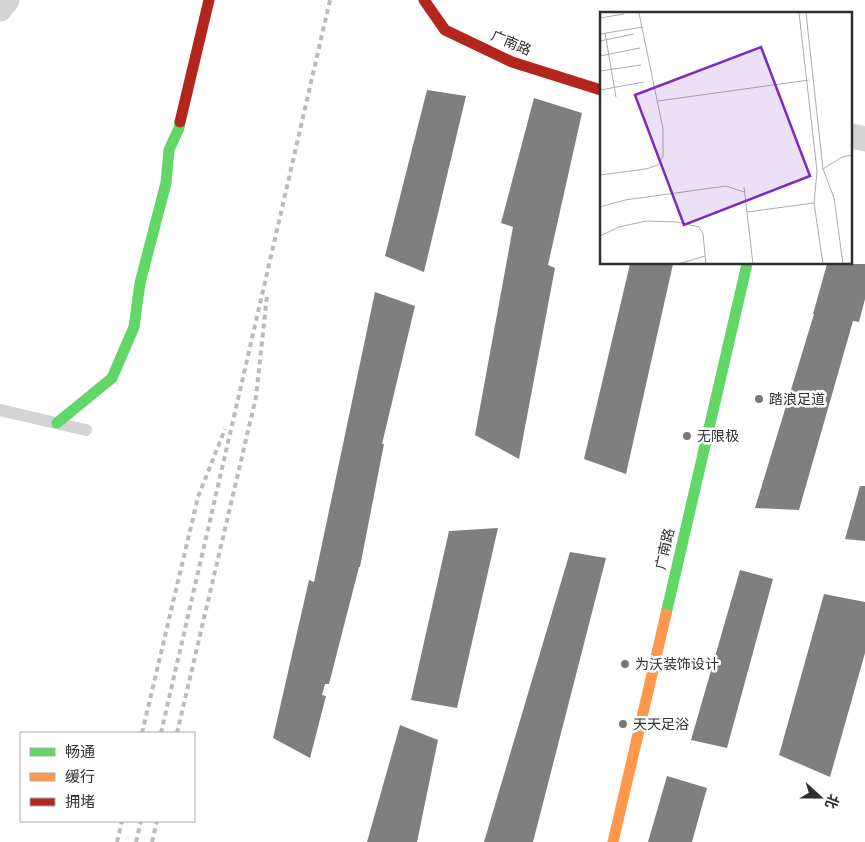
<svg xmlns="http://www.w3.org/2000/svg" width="865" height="842" font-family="'Nunito Sans','Noto Sans SC',sans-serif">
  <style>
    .building { fill: #7f7f7f }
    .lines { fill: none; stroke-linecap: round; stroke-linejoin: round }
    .lane { stroke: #d4d4d4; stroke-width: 12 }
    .street { stroke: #d4d4d4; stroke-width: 25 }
    .fast { stroke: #63d668; stroke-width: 11 }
    .slow { stroke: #ff974d; stroke-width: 11 }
    .jam { stroke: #b3261e; stroke-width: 11 }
    .rail { stroke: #bbb; stroke-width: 4; stroke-dasharray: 5 4; stroke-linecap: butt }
    .poi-dot { fill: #787878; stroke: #fff; stroke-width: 2 }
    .labels { text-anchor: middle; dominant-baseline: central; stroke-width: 5; stroke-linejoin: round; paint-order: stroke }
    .street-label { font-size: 14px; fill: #2f2f2f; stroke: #fff }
    .poi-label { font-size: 14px; fill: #2f2f2f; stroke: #fff; text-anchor: start }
    .inset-road { fill: none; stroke: #acacac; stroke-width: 1 }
    .view { fill: #7b2cbf; fill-opacity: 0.15; stroke: #7b2cbf; stroke-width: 2.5 }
    .inset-edge { fill: none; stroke: #2f2f2f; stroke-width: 2.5 }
  </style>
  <rect width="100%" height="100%" fill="#fff"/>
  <!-- building -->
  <g class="building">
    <polygon points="427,90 466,96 424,272 385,256"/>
    <polygon points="534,98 582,113 548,265 555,268 519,459 475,435 513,227 501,223"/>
    <polygon points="630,264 673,264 626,474 584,459"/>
    <polygon points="827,264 865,264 865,299 859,322 853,321 799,510 755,508 814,314 813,314"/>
    <polygon points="375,292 415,306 382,444 384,444 360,567 359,567 329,684 325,684 322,695 326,696 310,758 273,738 309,580 314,582"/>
    <polygon points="860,486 865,486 865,541 845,539"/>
    <polygon points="498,528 457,708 411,700 449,531"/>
    <polygon points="570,552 606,558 533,842 484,842"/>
    <polygon points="740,570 773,579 727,748 691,740"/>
    <polygon points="824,594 865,602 865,653 830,777 779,755"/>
    <polygon points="400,725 438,740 417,842 367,842"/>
    <polygon points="667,776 707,788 692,842 648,842"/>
  </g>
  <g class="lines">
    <!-- lane -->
    <polyline class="lane" points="0,410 86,430"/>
    <!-- street -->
    <g class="street">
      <polyline points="0,9 7,0"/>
      <polyline points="851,136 865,139"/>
    </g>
    <!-- fast -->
    <g class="fast">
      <polyline points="57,423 112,378 134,327 140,283 166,183 169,150 179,128 180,122"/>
      <polyline points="666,614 747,264"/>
    </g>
    <!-- slow -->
    <polyline class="slow" points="613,842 666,614"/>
    <!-- jam -->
    <g class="jam">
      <polyline points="424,0 445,30 512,62 601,90"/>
      <polyline points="180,122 209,0"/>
    </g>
    <!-- rail -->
    <g class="rail">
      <polyline points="142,733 198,497 225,429"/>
      <polyline points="161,733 330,0"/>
      <polyline points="177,733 256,397 267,296"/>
      <polyline points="117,842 122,821"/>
      <polyline points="136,842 141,821"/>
      <polyline points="152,842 157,821"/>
    </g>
  </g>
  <!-- markers -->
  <g class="poi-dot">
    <circle cx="759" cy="399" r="5"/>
    <circle cx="687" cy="436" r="5"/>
    <circle cx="625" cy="664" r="5"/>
    <circle cx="623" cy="724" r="5"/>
  </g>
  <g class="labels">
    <!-- street labels -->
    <g class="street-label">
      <text transform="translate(511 43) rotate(23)">广南路</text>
      <text transform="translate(665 549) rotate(-77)">广南路</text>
    </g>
    <!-- poi labels -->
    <g class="poi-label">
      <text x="769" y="399">踏浪足道</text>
      <text x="697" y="436">无限极</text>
      <text x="635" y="664">为沃装饰设计</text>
      <text x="633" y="724">天天足浴</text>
    </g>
  </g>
  <!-- overview -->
  <g transform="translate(600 12)">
    <rect width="252" height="252" fill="#fff"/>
    <path class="inset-road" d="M199,1L217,159L214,191L223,252M206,1L223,157L234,186L243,252M0,6L24,2M5,21L16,85M0,22L43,15M0,29L34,22M0,44L40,36M0,59L41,53M0,78L44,70M58,89L209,68M223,157L242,145L253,143M0,163L46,157L58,153L63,144V117L39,1M144,175L153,252M0,195L25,188L126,174L144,180M147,200L214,191M0,224L19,215L46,209L77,210L99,215L103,222L106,252M78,252L105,244"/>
    <path class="view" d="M161,35L210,164L84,213L35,83Z"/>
    <rect width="252" height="252" class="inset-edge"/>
  </g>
  <!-- legend -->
  <rect x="20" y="732" width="175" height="90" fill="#ffffff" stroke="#acacac"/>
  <rect x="30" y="748" width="25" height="8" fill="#63d668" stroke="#acacac"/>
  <text x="65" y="757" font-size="15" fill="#2f2f2f">畅通</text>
  <rect x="30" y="773" width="25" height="8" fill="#ff974d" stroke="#acacac"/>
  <text x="65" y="782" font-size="15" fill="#2f2f2f">缓行</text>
  <rect x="30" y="798" width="25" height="8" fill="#b3261e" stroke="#acacac"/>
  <text x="65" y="807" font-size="15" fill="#2f2f2f">拥堵</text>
  <!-- north arrow -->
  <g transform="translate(820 797) rotate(111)" stroke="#ffffff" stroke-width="4" paint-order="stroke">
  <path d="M0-4L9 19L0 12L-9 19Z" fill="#2f2f2f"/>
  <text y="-8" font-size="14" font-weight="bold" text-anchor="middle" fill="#2f2f2f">北</text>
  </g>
</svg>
